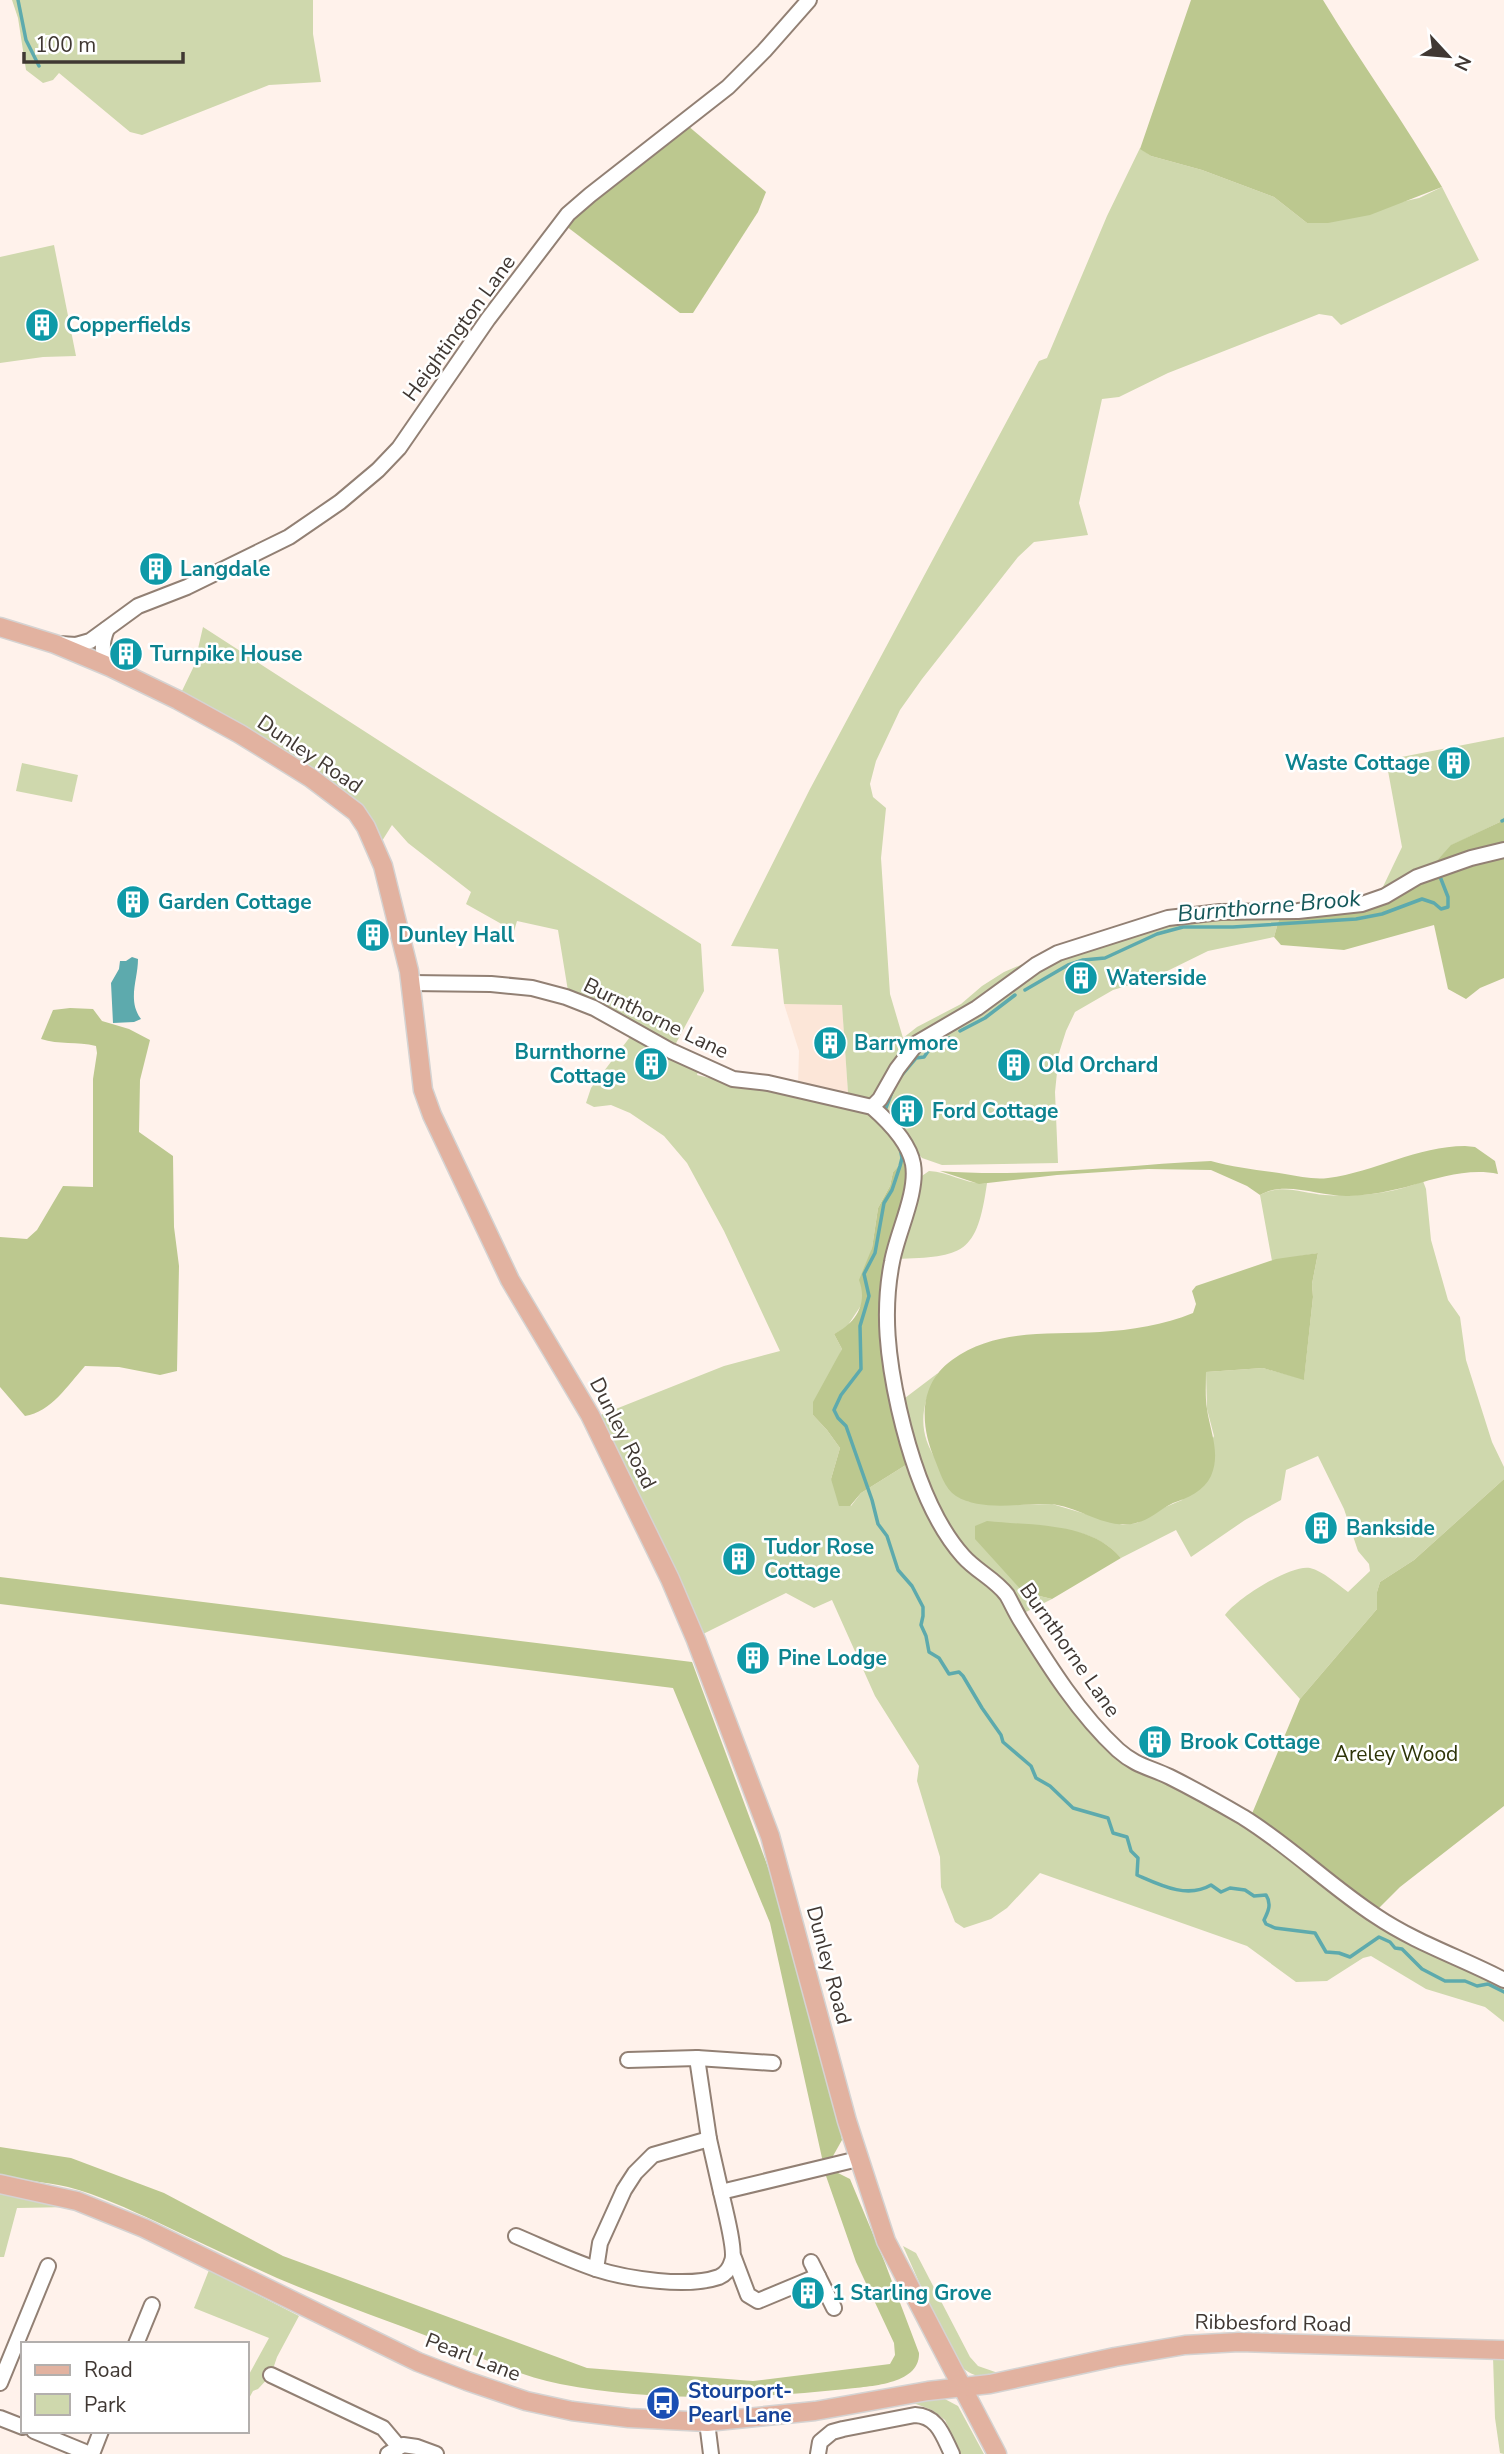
<svg xmlns="http://www.w3.org/2000/svg" width="1504" height="2454" font-family="'Nunito Sans',sans-serif">
  <style>
    .built { fill: #fce6d8 }
    .green { fill: #cfd8ad }
    .forest { fill: #bcc88f }
    .water { fill: #5daaad }
    .lines { fill: none; stroke-linecap: round; stroke-linejoin: round }
    .stream { stroke: #5daaad; stroke-width: 3.5 }
    .minor-casing { stroke: #928074; stroke-width: 18 }
    .major-casing { stroke: #d5d3d2; stroke-width: 21 }
    .minor { stroke: #fff; stroke-width: 14 }
    .major { stroke: #e2b2a0; stroke-width: 18 }
    .labels { text-anchor: middle; dominant-baseline: central; stroke-width: 5; stroke-linejoin: round; paint-order: stroke }
    .culture-label { font-size: 21px; font-weight: bold; fill: #0d838f; stroke: #fff; text-anchor: start }
    .street-label { font-size: 21px; fill: #403833; stroke: #fff }
    .park-label { font-size: 21px; fill: #2e3408; stroke: #fff }
    .transit-label { font-size: 21px; font-weight: bold; fill: #164399; stroke: #fff; text-anchor: start }
    .water-label { font-size: 23px; font-style: italic; fill: #15585a; stroke: #fff }
  </style>
  <rect width="100%" height="100%" fill="#fff2eb"/>
  <!-- built -->
  <polygon class="built" points="784,1004 842,1004 848,1093 798,1084 799,1051"/>
  <!-- green -->
  <g class="green">
    <polygon points="12,0 313,0 313,34 321,82 269,85 142,135 130,132 59,73 53,80 43,83 26,70 18,18"/>
    <polygon points="1140,148 1151,156 1202,170 1274,197 1307,223 1419,198 1442,187 1479,260 1341,325 1332,316 1319,314 1168,373 1119,397 1102,399 1079,503 1088,535 1034,542 1018,557 922,679 900,710 876,761 870,784 873,797 886,808 881,858 890,994 903,1038 917,1027 961,1004 982,986 1004,972 1030,961 995,991 913,1039 904,1048 874,1096 869,1101 848,1093 842,1005 784,1004 778,949 731,946 810,789 1039,361 1047,358 1107,216"/>
    <polygon points="54,245 76,356 43,357 0,363 0,257"/>
    <polygon points="203,627 423,769 701,944 704,991 674,1047 568,991 558,930 517,921 514,931 466,904 471,892 408,843 392,825 382,841 376,828 181,693 194,666"/>
    <polygon points="1504,737 1504,816 1502,821 1452,845 1434,864 1404,875 1381,891 1402,847 1386,760"/>
    <polygon points="22,763 78,775 72,802 16,791"/>
    <polygon points="1203,918 1279,919 1274,937 1208,951 1153,978 1113,990 1075,1012 1066,1031 1059,1053 1055,1092 1058,1163 942,1165 922,1158 887,1115 884,1108 892,1086 913,1057 1062,955 1162,923"/>
    <path d="M630,1037L640,1039L663,1055L698,1072L697,1075C729,1083 761,1090 793,1097C820,1103 854,1101 877,1118C889,1128 898,1145 907,1157L893,1172L890,1186L878,1208L872,1248L862,1288L864,1296L862,1304L846,1328L834,1334L842,1349L813,1415L827,1430L840,1448L831,1479L851,1506L861,1493L909,1463L913,1477L1124,1763L1135,1771L1166,1782L1210,1805L1270,1841L1316,1875L1504,1985V2022L1485,2007L1426,1989L1371,1956L1363,1958L1327,1981L1296,1982L1247,1946L1040,1873L1007,1908L991,1919L964,1928L955,1922L941,1887L940,1857L917,1781L919,1766L875,1696L832,1600L814,1608L786,1593L701,1635L598,1416L724,1366L780,1351L724,1231L687,1163L664,1136L630,1113L611,1105L594,1107L586,1103L591,1088Z"/>
    <path d="M929,1171C950,1172 966,1185 987,1183C977,1254 964,1257 896,1259L919,1178Z"/>
    <path d="M1423,1181L1426,1189L1431,1240L1448,1300L1460,1317L1466,1360L1492,1442L1504,1467V1479L1414,1560L1380,1582L1377,1592V1609L1300,1699L1225,1615C1236,1599 1291,1564 1310,1568C1323,1571 1337,1584 1348,1592L1370,1571L1369,1564L1358,1551L1344,1509L1318,1456L1286,1470L1281,1500L1245,1520L1191,1557L1176,1530L1121,1558C1098,1531 1063,1528 1029,1526L1023,1592L1052,1599L1022,1614L955,1539L923,1476L901,1401L938,1373C906,1430 931,1456 967,1501L996,1505L1052,1504L1123,1525L1137,1523L1163,1508L1182,1500L1214,1436L1207,1409L1206,1372L1263,1368L1304,1379L1313,1297L1312,1284L1318,1253L1272,1261L1260,1195C1282,1183 1301,1193 1325,1195C1357,1197 1393,1194 1423,1181Z"/>
    <polygon points="0,2189 70,2207 17,2208 4,2257 0,2257"/>
    <path d="M903,2246L916,2253L970,2357L978,2366L1001,2374C986,2377 976,2379 963,2368L931,2309Z"/>
    <polygon points="209,2270 299,2316 277,2357 271,2375 258,2389 253,2391 247,2402 247,2378 269,2338 194,2308"/>
    <polygon points="1493,2357 1504,2358 1504,2454 1500,2453 1495,2418"/>
    <polygon points="941,2397 958,2406 984,2454 961,2454 945,2420 932,2410 908,2401"/>
  </g>
  <!-- forest -->
  <g class="forest">
    <path d="M1191,0H1323C1361,63 1405,123 1442,187L1370,215L1328,223H1307L1274,197L1202,170L1151,156L1140,149Z"/>
    <polygon points="687,125 766,192 758,212 693,313 680,313 566,226 575,215"/>
    <polygon points="1504,816 1504,978 1480,988 1466,999 1448,989 1434,925 1344,950 1281,945 1274,937 1279,919 1344,913 1352,914 1434,864 1451,845 1502,821"/>
    <path d="M70,1008L93,1009L102,1021L129,1029L150,1040L140,1080L139,1132L173,1156L174,1227L179,1266L177,1371L160,1375L119,1367L85,1366C68,1385 51,1412 25,1416L0,1387V1237L27,1239L37,1230L63,1186L93,1187V1079L97,1053L96,1046C77,1041 59,1045 41,1039L53,1010Z"/>
    <path d="M1465,1146L1475,1147L1495,1161L1498,1174C1470,1168 1440,1177 1413,1185C1393,1191 1370,1195 1349,1196C1320,1197 1286,1180 1260,1195L1247,1186L1211,1170L1148,1169L1057,1175L979,1184L940,1171C1030,1178 1121,1165 1211,1161C1235,1168 1260,1170 1285,1174C1299,1176 1314,1180 1328,1178C1375,1172 1417,1146 1465,1146Z"/>
    <path d="M907,1157V1186L884,1280L909,1463L861,1493L850,1506H839L831,1479L840,1448L827,1430L813,1415V1402L842,1349L834,1334C856,1323 868,1304 859,1280L872,1248L878,1208L890,1186L893,1172Z"/>
    <path d="M1318,1253L1312,1284L1313,1297L1304,1380L1263,1368L1206,1372C1206,1384 1205,1397 1207,1409C1210,1431 1221,1453 1211,1476C1204,1491 1188,1498 1173,1503C1160,1509 1150,1520 1136,1523C1107,1531 1079,1506 1050,1504C1021,1503 982,1512 956,1496C944,1488 940,1472 935,1460C920,1426 918,1384 952,1360C996,1328 1048,1335 1100,1332C1131,1330 1164,1325 1193,1313L1196,1304L1192,1291L1196,1286L1276,1259Z"/>
    <polygon points="1504,1479 1504,1806 1400,1887 1378,1909 1376,1907 1373,1910 1251,1816 1300,1699 1377,1609 1377,1592 1380,1582 1414,1560"/>
    <path d="M987,1521C1031,1526 1090,1521 1121,1558L1052,1599L1023,1592L975,1539V1526Z"/>
    <path d="M0,1577L692,1662L769,1870L786,1922L839,2123L842,2140L833,2156L838,2173L850,2179L885,2263L919,2353C920,2385 868,2386 846,2389C752,2399 653,2402 560,2384C519,2376 479,2357 440,2341C386,2320 331,2301 277,2278C237,2260 197,2241 157,2222C128,2209 99,2195 68,2187C46,2182 22,2180 0,2176V2147L71,2158L164,2193L283,2256L587,2368L753,2381L890,2364L895,2355L894,2343L856,2262L826,2176L770,1923L673,1688L0,1604Z"/>
  </g>
  <!-- water -->
  <path class="water" d="M132,957L138,959C138,980 127,1000 141,1019L134,1022L113,1023L111,983L119,969L120,961H126Z"/>
  <g class="lines">
    <!-- stream -->
    <g class="stream">
      <polyline points="18,0 26,40 39,66"/>
      <polyline points="1502,821 1504,820"/>
      <polyline points="1025,990 1068,965 1083,960 1105,958 1157,934 1183,927 1233,927 1356,919 1382,914 1422,899 1434,903 1441,909 1448,907 1448,897 1439,874"/>
      <polyline points="960,1031 985,1018 1015,995"/>
      <polyline points="900,1077 916,1058 924,1057 929,1050 949,1038"/>
      <polyline points="886,1108 894,1087"/>
      <path d="M900,1148L902,1158L900,1166L892,1190L884,1203L875,1253L864,1274L869,1296L860,1326L861,1369L841,1395L834,1410L838,1418L846,1426L872,1500L878,1524L887,1536L898,1570L912,1586L923,1607V1616L921,1625L926,1636L929,1652L939,1658L949,1674L959,1672L963,1676L982,1708L1001,1735L1003,1742L1031,1766L1036,1778L1050,1786L1073,1808L1108,1818L1113,1833L1127,1837L1131,1851L1138,1858L1137,1875C1160,1885 1187,1899 1211,1885L1221,1892L1230,1888L1245,1890L1254,1896L1266,1895C1272,1904 1268,1912 1264,1920L1266,1924L1275,1928L1315,1933L1326,1952L1339,1953L1350,1957L1379,1937L1390,1942L1395,1948L1402,1949L1422,1969L1445,1981H1465L1477,1986L1488,1984L1504,1992"/>
    </g>
    <!-- minor casing -->
    <g class="minor-casing">
      <g id="minor">
        <path d="M107,629C101,644 101,653 110,667"/>
        <polyline points="60,644 76,645 90,641 138,606 187,587 289,537 340,502 378,470 399,448 488,319 568,214 590,195 728,87 764,51 809,0"/>
        <path d="M411,983L491,984L532,988L566,997L594,1008L671,1051L733,1079L768,1083L872,1107C888,1121 909,1142 913,1164C918,1193 897,1233 892,1262C882,1312 888,1360 899,1409C910,1457 930,1519 963,1556C976,1571 995,1579 1007,1595C1012,1604 1016,1613 1021,1621C1049,1666 1079,1714 1118,1750C1136,1766 1149,1767 1170,1777C1194,1789 1219,1803 1243,1817C1290,1846 1330,1886 1376,1916C1416,1943 1462,1958 1504,1980"/>
        <polyline points="872,1107 880,1099 897,1069 917,1043 977,1008 1036,965 1058,953 1168,918 1220,912 1298,911 1362,904 1385,896 1417,877 1471,858 1504,850"/>
        <polyline points="697,2058 709,2139 721,2192"/>
        <polyline points="628,2060 697,2058 773,2063"/>
        <path d="M516,2236C542,2247 569,2260 596,2269C627,2279 688,2288 719,2277C726,2274 730,2268 732,2261C736,2251 724,2205 721,2192L858,2159"/>
        <polyline points="734,2258 748,2295 758,2301 818,2276"/>
        <polyline points="811,2262 834,2308"/>
        <polyline points="596,2269 600,2243 624,2190 635,2173 653,2155 709,2139"/>
        <polyline points="136,2344 152,2305"/>
        <polyline points="271,2375 383,2428 399,2447"/>
        <polyline points="0,2383 48,2266"/>
        <polyline points="0,2418 23,2427"/>
        <polyline points="707,2422 711,2454"/>
        <polyline points="34,2431 90,2454"/>
        <polyline points="92,2454 101,2431"/>
        <polyline points="388,2454 403,2445 417,2447 436,2454"/>
        <path d="M818,2454L820,2442L832,2432L843,2429L915,2415C938,2416 943,2436 952,2454"/>
      </g>
    </g>
    <!-- major casing -->
    <g class="major-casing">
      <g id="major">
        <polyline points="0,627 55,644 110,667 178,700 240,734 311,778 356,812 366,827 383,866 409,971 423,1090 432,1115 510,1280 590,1415 670,1579 696,1640 770,1836 847,2121 886,2241 997,2454"/>
        <polyline points="0,2184 77,2201 144,2228 418,2362 467,2381 526,2401 572,2411 629,2418 707,2422 815,2411 928,2391 990,2384 1115,2357 1185,2345 1239,2342 1504,2350"/>
      </g>
    </g>
    <!-- minor -->
    <use href="#minor" class="minor"/>
    <!-- major -->
    <use href="#major" class="major"/>
  </g>
  <!-- icons -->
  <defs>
    <g id="building-disc" transform="scale(1.75)"><circle r="9.5" fill="#0f9aa8" stroke="#fff"/><path d="M-4-6H4V6H1V3H-1V6H-4ZM-2.5-4.3h1.7v1.8h-1.7ZM.8-4.3h1.7v1.8H.8ZM-2.5-1h1.7V.8h-1.7ZM.8-1h1.7V.8H.8Z" fill="#fff"/></g>
    <g id="bus-disc" transform="scale(1.75)"><circle r="9.5" fill="#1a4fb4" stroke="#fff"/><path d="M-5-6H5V4H4V6H2V4H-2V6H-4V4H-5ZM-3.5-4V0h7V-4ZM-3.5 1.2v1.5H-2V1.2ZM2 1.2v1.5H3.5V1.2Z" fill="#fff"/></g>
  </defs>
  <g fill-rule="evenodd">
    <use href="#building-disc" x="42" y="325"/>
    <use href="#building-disc" x="156" y="569"/>
    <use href="#building-disc" x="126" y="654"/>
    <use href="#building-disc" x="1454" y="763"/>
    <use href="#building-disc" x="133" y="902"/>
    <use href="#building-disc" x="373" y="935"/>
    <use href="#building-disc" x="1081" y="978"/>
    <use href="#building-disc" x="830" y="1043"/>
    <use href="#building-disc" x="651" y="1064"/>
    <use href="#building-disc" x="1014" y="1065"/>
    <use href="#building-disc" x="907" y="1111"/>
    <use href="#building-disc" x="1321" y="1528"/>
    <use href="#building-disc" x="739" y="1559"/>
    <use href="#building-disc" x="753" y="1658"/>
    <use href="#building-disc" x="1155" y="1742"/>
    <use href="#building-disc" x="808" y="2293"/>
    <use href="#bus-disc" x="663" y="2403"/>
  </g>
  <g class="labels">
    <!-- culture labels -->
    <g class="culture-label">
      <text x="66" y="325">Copperfields</text>
      <text x="180" y="569">Langdale</text>
      <text x="150" y="654">Turnpike House</text>
      <text x="1430" y="763" text-anchor="end">Waste Cottage</text>
      <text x="158" y="902">Garden Cottage</text>
      <text x="398" y="935">Dunley Hall</text>
      <text x="1106" y="978">Waterside</text>
      <text x="854" y="1043">Barrymore</text>
      <text x="626" y="1052" text-anchor="end">Burnthorne<tspan x="626" dy="24">Cottage</tspan></text>
      <text x="1038" y="1065">Old Orchard</text>
      <text x="932" y="1111">Ford Cottage</text>
      <text x="1346" y="1528">Bankside</text>
      <text x="764" y="1547">Tudor Rose<tspan x="764" dy="24">Cottage</tspan></text>
      <text x="778" y="1658">Pine Lodge</text>
      <text x="1180" y="1742">Brook Cottage</text>
      <text x="832" y="2293">1 Starling Grove</text>
    </g>
    <!-- street labels -->
    <g class="street-label">
      <text transform="translate(459 328) rotate(-54)">Heightington Lane</text>
      <text transform="translate(310 754) rotate(34)">Dunley Road</text>
      <text transform="translate(656 1018) rotate(26)">Burnthorne Lane</text>
      <text transform="translate(623 1433) rotate(63)">Dunley Road</text>
      <text transform="translate(1070 1650) rotate(55)">Burnthorne Lane</text>
      <text transform="translate(829 1965) rotate(75)">Dunley Road</text>
      <text transform="translate(1273 2323) rotate(1)">Ribbesford Road</text>
      <text transform="translate(473 2357) rotate(21)">Pearl Lane</text>
    </g>
    <!-- park labels -->
    <g class="park-label">
      <text x="1396" y="1754">Areley Wood</text>
    </g>
    <!-- transit labels -->
    <g class="transit-label">
      <text x="688" y="2391">Stourport-<tspan x="688" dy="24">Pearl Lane</tspan></text>
    </g>
    <!-- water labels -->
    <g class="water-label">
      <text transform="translate(1269 906) rotate(-5)">Burnthorne Brook</text>
    </g>
  </g>
  <!-- legend -->
  <rect x="21" y="2342" width="228" height="91" fill="#ffffff" stroke="#b3afad" stroke-width="2"/>
  <rect x="35" y="2365" width="35" height="10" fill="#e2b2a0" stroke="#b3afad" stroke-width="2"/>
  <text x="84" y="2377" font-size="21" fill="#403833">Road</text>
  <rect x="35" y="2394" width="35" height="21" fill="#cfd8ad" stroke="#b3afad" stroke-width="2"/>
  <text x="84" y="2412" font-size="21" fill="#403833">Park</text>
  <!-- north arrow -->
  <g transform="translate(1448 56) rotate(116)" stroke="#ffffff" stroke-width="5" paint-order="stroke">
  <path d="M0-5L12 26L0 18L-12 26Z" fill="#403833"/>
  <text y="-10" font-size="19" font-weight="bold" text-anchor="middle" fill="#403833">N</text>
  </g>
  <!-- scale -->
  <path d="M24 52v10h159v-10" fill="none" stroke="#403833" stroke-width="3.5"/>
  <text x="35" y="52" font-size="21" fill="#403833" stroke="#ffffff" stroke-width="5" paint-order="stroke">100 m</text>
</svg>
